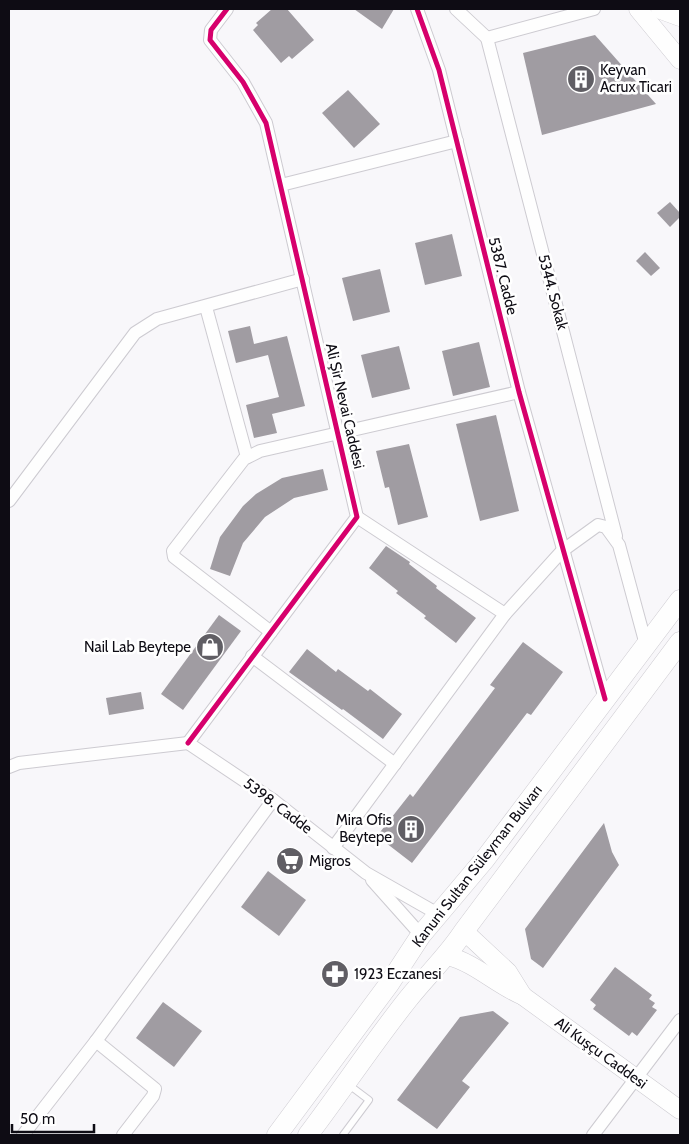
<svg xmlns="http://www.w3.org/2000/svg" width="689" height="1144" font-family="Cabin,sans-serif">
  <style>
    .building { fill: #a09ca2 }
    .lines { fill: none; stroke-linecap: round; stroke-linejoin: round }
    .lane-casing { stroke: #cdcbd1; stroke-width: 8 }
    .street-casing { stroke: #cdcbd1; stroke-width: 14 }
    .secondary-casing { stroke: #cdcbd1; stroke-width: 19 }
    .primary-casing { stroke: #cdcbd1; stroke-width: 21 }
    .lane { stroke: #fefefe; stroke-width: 6 }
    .street { stroke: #fefefe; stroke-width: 12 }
    .secondary { stroke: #fefefe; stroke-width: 18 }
    .primary { stroke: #fefefe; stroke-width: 20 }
    .cycleway-casing { stroke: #fff; stroke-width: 8 }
    .cycleway { stroke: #d6006c; stroke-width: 5 }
    .labels { text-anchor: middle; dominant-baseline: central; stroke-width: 5; stroke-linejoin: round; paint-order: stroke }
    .poi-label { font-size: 15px; fill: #0e0c14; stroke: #fff; text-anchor: start }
    .street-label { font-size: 15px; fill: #0e0c14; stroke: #fff }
  </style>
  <rect width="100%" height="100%" fill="#f8f7fa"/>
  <!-- building -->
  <g class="building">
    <polygon points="272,9 287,9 314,40 292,59 289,56 281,63 253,30 258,25 256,23"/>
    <polygon points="354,9 394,9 382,29"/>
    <polygon points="595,35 656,104 542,135 523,53"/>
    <polygon points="348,90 380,124 354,148 322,113"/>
    <polygon points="670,202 680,213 680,217 670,227 657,213"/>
    <polygon points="452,234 462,276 425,285 415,243"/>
    <polygon points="645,252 660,268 651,276 636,261"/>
    <polygon points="380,269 390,312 353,321 342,278"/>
    <polygon points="250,326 254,344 287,336 305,406 272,414 277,433 254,438 246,405 279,397 268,355 236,363 228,331"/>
    <polygon points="479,342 490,387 453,396 442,351"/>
    <polygon points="399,346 410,389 372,398 361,355"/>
    <polygon points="496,415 519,511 480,521 456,424"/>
    <polygon points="409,444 428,517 398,525 389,487 385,488 376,451"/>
    <polygon points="323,469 328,490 294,498 265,517 243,543 230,576 210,569 220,537 243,506 256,494 282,478"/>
    <polygon points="386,546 410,562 409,564 437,586 436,588 476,618 456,643 424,618 426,616 396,593 398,591 369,568"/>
    <polygon points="219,615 241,631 183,710 161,694"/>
    <polygon points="523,642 563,672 531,715 527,713 412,863 377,836 410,794 413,797 495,688 490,685"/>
    <polygon points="307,649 336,672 338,669 368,691 370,689 402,714 383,739 343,709 342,710 289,672"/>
    <polygon points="141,692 144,709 109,715 106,698"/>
    <polygon points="604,823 612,852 619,865 543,968 531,959 525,929"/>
    <polygon points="268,871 306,900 279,936 241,907"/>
    <polygon points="615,967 652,995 649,999 655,1003 652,1007 657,1010 637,1036 632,1032 629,1036 593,1009 596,1005 590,1000"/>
    <polygon points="163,1002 202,1031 174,1067 136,1038"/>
    <polygon points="493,1011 509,1023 462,1081 470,1087 437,1129 397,1100 460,1017"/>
  </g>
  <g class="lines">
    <!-- lane casing -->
    <g class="lane-casing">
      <polyline id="lane" points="343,1135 369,1100 349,1085"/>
    </g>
    <!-- street casing -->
    <g class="street-casing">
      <g id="street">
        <polyline points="417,9 439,70 519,392 605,699"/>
        <polyline points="456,9 487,38"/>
        <polyline points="487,38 616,536"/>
        <polyline points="487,38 594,9"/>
        <polyline points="281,185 457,141"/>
        <polyline points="206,307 247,457"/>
        <polyline points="9,501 135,333 157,319 303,279"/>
        <polyline points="357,517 505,614"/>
        <polyline points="271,632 174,557 173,551 244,459 260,451 519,392"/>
        <polyline points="252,656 395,764"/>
        <polyline points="188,743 357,517 266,123 243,82 210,40 211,30 227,9"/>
        <polyline points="188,743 273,800 366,873 438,914"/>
        <polyline points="9,767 19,763 188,743"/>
        <polyline points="333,848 505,614 562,551 598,525 606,527 619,545 646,645"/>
        <polyline points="372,880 421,935"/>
        <polyline points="96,1041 155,1089 153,1096 123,1135"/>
        <polyline points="23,1135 96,1041 273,800"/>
        <polyline points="593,1135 680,1020"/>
      </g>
    </g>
    <!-- secondary casing -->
    <g class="secondary-casing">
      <g id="secondary">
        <polyline points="638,9 680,60"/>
        <polyline points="464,931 508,972 523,996"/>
        <path d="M448,956C475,963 497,985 523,996L680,1110"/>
      </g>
    </g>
    <!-- primary casing -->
    <g class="primary-casing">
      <g id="primary">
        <polyline points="661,9 680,16"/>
        <polyline points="277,1135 389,984 421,935 485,859 680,600"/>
        <path d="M308,1135C342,1090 373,1043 408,999C427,975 447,957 464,931L680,642"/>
      </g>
    </g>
    <!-- lane -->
    <use href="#lane" class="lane"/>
    <!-- street -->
    <use href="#street" class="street"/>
    <!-- secondary -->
    <use href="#secondary" class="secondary"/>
    <!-- primary -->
    <use href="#primary" class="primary"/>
    <!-- cycleway casing -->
    <g class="cycleway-casing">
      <g id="cycleway">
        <polyline points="417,9 439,70 519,392 605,699"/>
        <polyline points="188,743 357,517 266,123 243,82 210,40 211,30 227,9"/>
      </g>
    </g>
    <!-- cycleway -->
    <use href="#cycleway" class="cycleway"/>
  </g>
  <!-- icons -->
  <defs>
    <g id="building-disc" transform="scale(1.4375)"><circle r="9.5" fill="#605e64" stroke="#fff"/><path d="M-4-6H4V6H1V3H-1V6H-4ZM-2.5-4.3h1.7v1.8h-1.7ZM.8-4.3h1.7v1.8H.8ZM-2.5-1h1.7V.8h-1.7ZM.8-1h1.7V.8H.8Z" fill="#fff"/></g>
    <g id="shop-disc" transform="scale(1.4375)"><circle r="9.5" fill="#605e64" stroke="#fff"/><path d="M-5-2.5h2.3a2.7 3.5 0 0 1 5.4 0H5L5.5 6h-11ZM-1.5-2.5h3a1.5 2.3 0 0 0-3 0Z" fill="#fff"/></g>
    <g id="supermarket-disc" transform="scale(1.4375)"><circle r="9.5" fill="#605e64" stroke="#fff"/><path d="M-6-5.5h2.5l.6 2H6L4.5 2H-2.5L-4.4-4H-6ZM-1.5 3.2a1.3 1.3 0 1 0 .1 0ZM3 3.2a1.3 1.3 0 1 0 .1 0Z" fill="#fff"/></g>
    <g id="pharmacy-disc" transform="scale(1.4375)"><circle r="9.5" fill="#605e64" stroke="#fff"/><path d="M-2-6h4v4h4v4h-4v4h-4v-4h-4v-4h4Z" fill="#fff"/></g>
  </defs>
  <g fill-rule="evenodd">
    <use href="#building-disc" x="581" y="79"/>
    <use href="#shop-disc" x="210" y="647"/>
    <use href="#building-disc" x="411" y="829"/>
    <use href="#supermarket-disc" x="290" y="861"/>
    <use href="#pharmacy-disc" x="335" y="974"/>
  </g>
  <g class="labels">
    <!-- poi labels -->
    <g class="poi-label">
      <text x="600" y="70">Keyvan<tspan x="600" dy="17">Acrux Ticari</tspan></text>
      <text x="191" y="647" text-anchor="end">Nail Lab Beytepe</text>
      <text x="392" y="820" text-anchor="end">Mira Ofis<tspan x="392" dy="17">Beytepe</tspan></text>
      <text x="309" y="861">Migros</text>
      <text x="354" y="974">1923 Eczanesi</text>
    </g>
    <!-- street labels -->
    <g class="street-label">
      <text transform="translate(503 276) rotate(76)">5387. Cadde</text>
      <text transform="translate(553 292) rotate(75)">5344. Sokak</text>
      <text transform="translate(345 406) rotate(77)">Ali Şir Nevai Caddesi</text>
      <text transform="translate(278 806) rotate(37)">5398. Cadde</text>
      <text transform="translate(477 866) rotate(-52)">Kanuni Sultan Süleyman Bulvarı</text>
      <text transform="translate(601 1053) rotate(36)">Ali Kuşçu Caddesi</text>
    </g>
  </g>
  <!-- border -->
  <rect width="689" height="1144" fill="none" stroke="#0e0c14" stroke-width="20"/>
  <!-- scale -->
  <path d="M12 1124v8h82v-8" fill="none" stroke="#0e0c14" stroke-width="2.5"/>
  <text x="20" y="1124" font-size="15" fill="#0e0c14" stroke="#ffffff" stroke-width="4" paint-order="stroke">50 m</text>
</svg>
